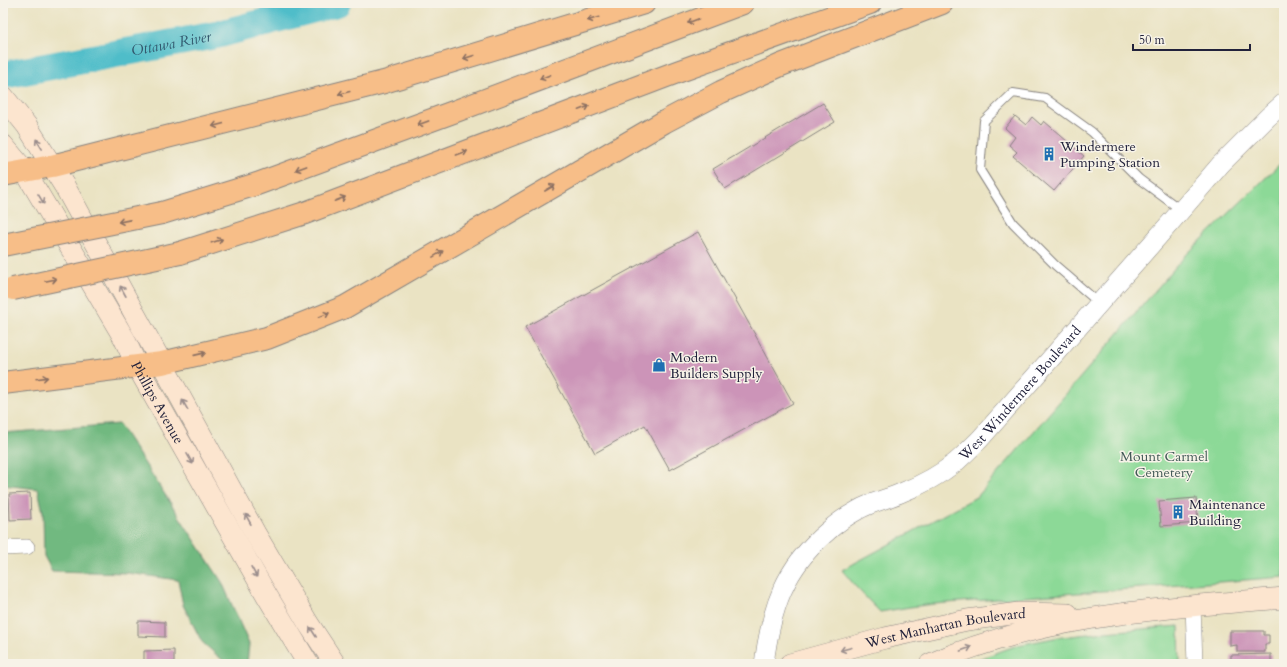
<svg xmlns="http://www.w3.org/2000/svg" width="1287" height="667" font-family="Cardo,serif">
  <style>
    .green { fill: #8cd997; stroke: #577e69 }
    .forest { fill: #71b980; stroke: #4a6e5e }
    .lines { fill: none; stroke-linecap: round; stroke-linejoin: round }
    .river { stroke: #50bdc9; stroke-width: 28 }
    .building { fill: #cc94b8 }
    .service-casing { stroke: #86827f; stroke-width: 10 }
    .minor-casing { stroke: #86827f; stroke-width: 16 }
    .tertiary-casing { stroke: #86827f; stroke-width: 20 }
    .secondary-casing { stroke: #86827f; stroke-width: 22 }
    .motorway-casing { stroke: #86827f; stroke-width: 24 }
    .service { stroke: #fff; stroke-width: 8 }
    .minor { stroke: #fff; stroke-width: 15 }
    .tertiary { stroke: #fff; stroke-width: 19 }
    .secondary { stroke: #fce5cf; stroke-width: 21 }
    .motorway { stroke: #f7be88; stroke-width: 22 }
    .motorway-bridge-casing { stroke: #86827f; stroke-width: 24; stroke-linecap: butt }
    .motorway-bridge { stroke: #f7be88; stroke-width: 22 }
    .oneway { stroke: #8c7062 }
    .oneway2 { stroke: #9a8d8c }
    .labels { text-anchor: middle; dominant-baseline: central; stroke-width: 3; stroke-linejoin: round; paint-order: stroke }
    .poi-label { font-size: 14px; fill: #22223b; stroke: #f7f3e8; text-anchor: start }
    .street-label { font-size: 14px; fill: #22223b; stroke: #f7f3e8 }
    .park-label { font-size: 14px; fill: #425957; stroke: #f7f3e8 }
    .water-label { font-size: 15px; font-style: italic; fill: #32586d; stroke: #f7f3e8 }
  </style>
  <rect width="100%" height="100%" fill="#f7f3e8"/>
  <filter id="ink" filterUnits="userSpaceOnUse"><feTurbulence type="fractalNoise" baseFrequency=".025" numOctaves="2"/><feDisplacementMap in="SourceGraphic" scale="8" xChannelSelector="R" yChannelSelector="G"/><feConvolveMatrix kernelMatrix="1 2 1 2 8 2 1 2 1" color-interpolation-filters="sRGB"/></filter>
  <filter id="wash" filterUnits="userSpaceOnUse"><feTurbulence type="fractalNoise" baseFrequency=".012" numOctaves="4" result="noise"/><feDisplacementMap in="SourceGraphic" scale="16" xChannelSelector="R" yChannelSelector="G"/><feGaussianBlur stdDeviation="0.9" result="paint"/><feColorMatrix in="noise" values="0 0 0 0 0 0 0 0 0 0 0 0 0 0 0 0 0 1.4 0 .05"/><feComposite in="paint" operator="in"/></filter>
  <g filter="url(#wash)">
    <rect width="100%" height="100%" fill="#eae3c3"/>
    <!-- green -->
    <g class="green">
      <polygon points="1284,160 1284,577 934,604 910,607 880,612 856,587 842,570 978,496 1185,256"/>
      <polygon points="1179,626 1180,664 965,664 1018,645 1054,638 1105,632"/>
    </g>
    <!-- forest -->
    <polygon class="forest" points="119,424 222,582 249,644 247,664 227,664 202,642 183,605 178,580 128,573 52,571 44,556 43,512 38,489 3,485 3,433"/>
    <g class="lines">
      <!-- river -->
      <path class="river" id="s1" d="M3,75L216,35L337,3"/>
    </g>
    <g id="blocks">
      <!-- building -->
      <g class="building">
        <polygon points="823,103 835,122 725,189 713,169"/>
        <polygon points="1015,116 1026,125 1032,117 1041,125 1044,121 1084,156 1054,191 1013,156 1017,152 1009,145 1015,137 1005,128"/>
        <polygon points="698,232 793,403 670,470 645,425 595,453 525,327"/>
        <polygon points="30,493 31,519 10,520 9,494"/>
        <polygon points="3,496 6,496 7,523 3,523"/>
        <polygon points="1196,498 1198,523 1161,526 1159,501"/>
        <polygon points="138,621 165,622 165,637 138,636"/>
        <polygon points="1230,631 1264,631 1264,635 1269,635 1269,644 1265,644 1265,652 1237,652 1237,645 1230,646"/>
        <polygon points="174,650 174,664 144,664 144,651"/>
        <polygon points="1271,654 1271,664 1231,664 1231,655"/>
        <rect x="3" y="661" width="23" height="3"/>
      </g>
    </g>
  </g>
  <g filter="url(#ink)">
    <use href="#blocks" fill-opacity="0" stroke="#86827f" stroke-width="1"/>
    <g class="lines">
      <!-- service casing -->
      <g class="service-casing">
        <polyline id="service" points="1099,303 1055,265 1013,223 980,170 984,121 1013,93 1045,98 1092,132 1139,179 1181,210"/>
      </g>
      <!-- minor casing -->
      <g class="minor-casing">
        <g id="minor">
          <polyline points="3,548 27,547"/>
          <polyline points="1193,605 1195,664"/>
        </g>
      </g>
      <!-- tertiary casing -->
      <g class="tertiary-casing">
        <g id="tertiary">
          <path id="s2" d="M764,664C771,609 784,568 828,531C837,523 847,516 858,510C872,502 888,499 903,492C921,485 941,474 956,462C964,455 972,447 980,439L1185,206L1221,164L1268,117L1284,103"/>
        </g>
      </g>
      <!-- secondary casing -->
      <g class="secondary-casing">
        <g id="secondary">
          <polyline points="3,96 27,126 65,187 255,533 308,623 335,664"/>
          <path id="s3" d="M3,145L25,171L124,338L137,366L266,594L308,664"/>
          <path id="s4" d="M790,664L885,638L967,620L1019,613L1068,614"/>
          <path d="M930,664C1041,615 1164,608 1284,598"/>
        </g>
      </g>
      <!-- motorway casing -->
      <g class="motorway-casing">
        <g id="motorway">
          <polyline points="3,175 52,166 384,82 644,3"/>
          <polyline points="162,213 257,184 456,111 743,3"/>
          <polyline points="180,253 305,213 677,72 870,3"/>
          <polyline points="3,383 162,363 267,338 345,307 664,122 721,92 781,65 942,3"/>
        </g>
      </g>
      <!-- service -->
      <use href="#service" class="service"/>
      <!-- minor -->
      <use href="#minor" class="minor"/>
      <!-- tertiary -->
      <use href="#tertiary" class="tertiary"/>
      <!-- secondary -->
      <use href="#secondary" class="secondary"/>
      <!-- motorway -->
      <use href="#motorway" class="motorway"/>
      <!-- motorway-bridge casing -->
      <g class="motorway-bridge-casing">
        <g id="motorway-bridge">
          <polyline points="3,245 162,213"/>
          <polyline points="13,289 180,253"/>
        </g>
      </g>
      <!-- motorway-bridge -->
      <use href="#motorway-bridge" class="motorway-bridge"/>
    </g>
    <!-- one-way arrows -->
    <defs><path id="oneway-shaft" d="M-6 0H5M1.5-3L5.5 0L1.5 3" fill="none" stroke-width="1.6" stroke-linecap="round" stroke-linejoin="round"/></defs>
    <g class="oneway">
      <use href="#oneway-shaft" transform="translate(593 19) rotate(163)"/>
      <use href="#oneway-shaft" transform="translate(693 21) rotate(159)"/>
      <use href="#oneway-shaft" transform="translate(469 57) rotate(163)"/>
      <use href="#oneway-shaft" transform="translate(545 77) rotate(159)"/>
      <use href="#oneway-shaft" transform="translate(344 93) rotate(166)"/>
      <use href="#oneway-shaft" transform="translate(584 108) rotate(-21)"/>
      <use href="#oneway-shaft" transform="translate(423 123) rotate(160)"/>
      <use href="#oneway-shaft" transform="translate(218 125) rotate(166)"/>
      <use href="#oneway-shaft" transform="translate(462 153) rotate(-20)"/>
      <use href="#oneway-shaft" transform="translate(301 168) rotate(160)"/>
      <use href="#oneway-shaft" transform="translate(550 188) rotate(-30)"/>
      <use href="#oneway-shaft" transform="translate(340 199) rotate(-21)"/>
      <use href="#oneway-shaft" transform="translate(124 221) rotate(169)"/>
      <use href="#oneway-shaft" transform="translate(217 241) rotate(-18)"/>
      <use href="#oneway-shaft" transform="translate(438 254) rotate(-31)"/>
      <use href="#oneway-shaft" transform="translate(51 280) rotate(-12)"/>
      <use href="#oneway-shaft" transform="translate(324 315) rotate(-22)"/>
      <use href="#oneway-shaft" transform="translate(200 354) rotate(-13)"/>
      <use href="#oneway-shaft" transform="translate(42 378) rotate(-7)"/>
    </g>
    <g class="oneway2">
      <use href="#oneway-shaft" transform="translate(39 144) rotate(-122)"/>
      <use href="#oneway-shaft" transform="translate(41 199) rotate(59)"/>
      <use href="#oneway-shaft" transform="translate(123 291) rotate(-119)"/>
      <use href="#oneway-shaft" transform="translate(185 405) rotate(-119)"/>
      <use href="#oneway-shaft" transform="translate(190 459) rotate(60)"/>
      <use href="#oneway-shaft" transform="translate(248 519) rotate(-119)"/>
      <use href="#oneway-shaft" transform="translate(254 572) rotate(61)"/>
      <use href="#oneway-shaft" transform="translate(313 632) rotate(-123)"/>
      <use href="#oneway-shaft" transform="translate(846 649) rotate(165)"/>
      <use href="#oneway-shaft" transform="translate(966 649) rotate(-20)"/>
    </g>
  </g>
  <!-- icons -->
  <defs>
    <g id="building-bare" transform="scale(1.08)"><path d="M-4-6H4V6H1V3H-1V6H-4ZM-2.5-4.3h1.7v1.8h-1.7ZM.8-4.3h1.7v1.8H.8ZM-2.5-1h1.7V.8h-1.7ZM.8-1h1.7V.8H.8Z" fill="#1f6fb2" stroke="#f7f3e8" stroke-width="2.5" paint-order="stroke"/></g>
    <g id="shop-bare" transform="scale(1.08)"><path d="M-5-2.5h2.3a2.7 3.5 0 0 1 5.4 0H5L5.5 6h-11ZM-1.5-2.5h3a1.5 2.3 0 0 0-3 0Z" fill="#1f6fb2" stroke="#f7f3e8" stroke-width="2.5" paint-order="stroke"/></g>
  </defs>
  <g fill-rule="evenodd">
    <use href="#building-bare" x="1049" y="154"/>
    <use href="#shop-bare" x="659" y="365"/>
    <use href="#building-bare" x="1178" y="512"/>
  </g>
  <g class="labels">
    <!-- poi labels -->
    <g class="poi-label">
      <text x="1060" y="146">Windermere<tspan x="1060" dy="16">Pumping Station</tspan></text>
      <text x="670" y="357">Modern<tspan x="670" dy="16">Builders Supply</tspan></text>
      <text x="1189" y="504">Maintenance<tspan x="1189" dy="16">Building</tspan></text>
    </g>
    <!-- street labels -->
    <g class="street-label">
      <text stroke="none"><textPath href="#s2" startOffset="392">West Windermere Boulevard</textPath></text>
      <text stroke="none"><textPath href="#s3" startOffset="301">Phillips Avenue</textPath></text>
      <text stroke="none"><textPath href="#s4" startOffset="160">West Manhattan Boulevard</textPath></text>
    </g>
    <!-- park labels -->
    <g class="park-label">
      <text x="1164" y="456">Mount Carmel<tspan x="1164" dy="16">Cemetery</tspan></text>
    </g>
    <!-- water labels -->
    <g class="water-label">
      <text stroke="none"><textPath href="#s1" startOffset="171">Ottawa River</textPath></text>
    </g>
  </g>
  <!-- margin -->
  <rect width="1287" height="667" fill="none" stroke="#f7f3e8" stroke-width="16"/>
  <!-- scale -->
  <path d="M1133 44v6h117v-6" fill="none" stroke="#22223b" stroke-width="2"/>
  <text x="1139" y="44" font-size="12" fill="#22223b" stroke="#f7f3e8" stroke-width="3" paint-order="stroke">50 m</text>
</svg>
